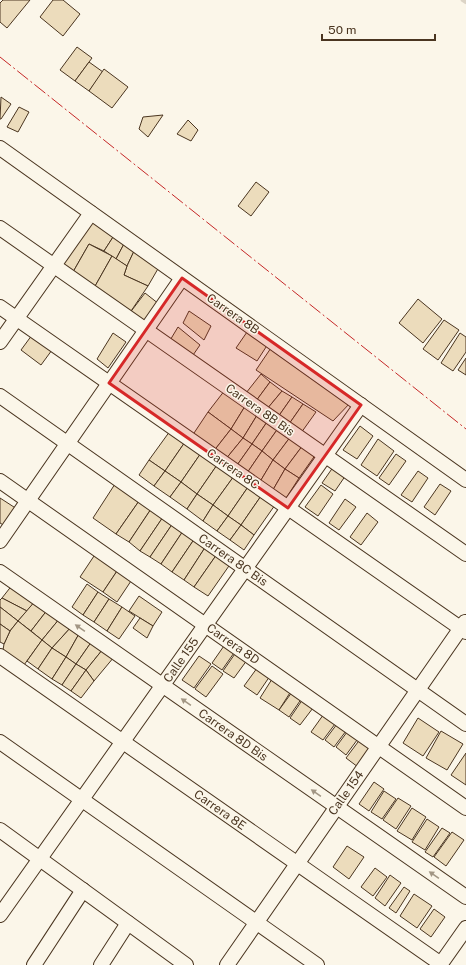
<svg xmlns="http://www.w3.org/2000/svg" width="466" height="965" font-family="'Public Sans',sans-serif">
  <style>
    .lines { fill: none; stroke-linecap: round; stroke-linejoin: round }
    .stream { stroke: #dcd4c6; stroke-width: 4.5 }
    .building { fill: #ecdcbc; stroke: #4a3520 }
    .street-casing { stroke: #4a3520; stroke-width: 16 }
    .street { stroke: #fbf6e9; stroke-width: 14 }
    .power { stroke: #c62828; stroke-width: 1; stroke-dasharray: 14 3 2 3; stroke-linecap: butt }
    .oneway { fill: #a29684 }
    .marked { fill: #d62828; fill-opacity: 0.2; stroke: #d62828; stroke-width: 3; stroke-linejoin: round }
    .labels { text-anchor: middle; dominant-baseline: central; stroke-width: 3; stroke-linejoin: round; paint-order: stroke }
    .street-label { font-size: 12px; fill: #4a3520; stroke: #fbf6e9 }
  </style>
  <rect width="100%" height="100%" fill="#fbf6e9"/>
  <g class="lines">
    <!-- stream -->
    <polyline class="stream" points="463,0 466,2"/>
  </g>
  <!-- building -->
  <g class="building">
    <polygon points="3,0 30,0 7,28 0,22 0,3"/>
    <polygon points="53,0 63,0 80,14 63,36 40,17"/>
    <polygon points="77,47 92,58 75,81 60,70"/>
    <polygon points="89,62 103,72 89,91 75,81"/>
    <polygon points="104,69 128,87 112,108 89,91"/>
    <polygon points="1,97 11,104 1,119 0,119"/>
    <polygon points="19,107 29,112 18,132 7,127"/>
    <polygon points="163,115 148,137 139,129 143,117"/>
    <polygon points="188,120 198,130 191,141 177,134"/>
    <polygon points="256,182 269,192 251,216 238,206"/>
    <polygon points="91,219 115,234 104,251 89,244 73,272 61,265"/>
    <polygon points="115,234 125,242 116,259 104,251"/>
    <polygon points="125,242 135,249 127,266 116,259"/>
    <polygon points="89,244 112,256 94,288 73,272"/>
    <polygon points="135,249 159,267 148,286 124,275 127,266"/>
    <polygon points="112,256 127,266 124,275 148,286 129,314 94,288"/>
    <polygon points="145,293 159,304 142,324 129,314"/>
    <polygon points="418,299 442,319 423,343 399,323"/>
    <polygon points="189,311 211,326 204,340 183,323"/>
    <polygon points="444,320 459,330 438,360 423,349"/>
    <polygon points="178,327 200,345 191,358 169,342"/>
    <polygon points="247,332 268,344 257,361 236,348"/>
    <polygon points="113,333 126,342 108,368 97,359"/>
    <polygon points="460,333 466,337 466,352 453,371 441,363"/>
    <polygon points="32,335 52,350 41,365 21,350"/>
    <polygon points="273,345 351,402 333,421 256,370"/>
    <polygon points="466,358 466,375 458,370"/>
    <polygon points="261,374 270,382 256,401 246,393"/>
    <polygon points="270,382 282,391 267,409 256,401"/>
    <polygon points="225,390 247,403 231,429 208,412"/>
    <polygon points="282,391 292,397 278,417 267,409"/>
    <polygon points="292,397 303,404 289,424 278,417"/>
    <polygon points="247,403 259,412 243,438 231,429"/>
    <polygon points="303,404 316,412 301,433 289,424"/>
    <polygon points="208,412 231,429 213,452 192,436"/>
    <polygon points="259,412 269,419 252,444 243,438"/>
    <polygon points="269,419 279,427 262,451 252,444"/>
    <polygon points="360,426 373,436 357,459 343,450"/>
    <polygon points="279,427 291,436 273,460 262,451"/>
    <polygon points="231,429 243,438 225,460 213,452"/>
    <polygon points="170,431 185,442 165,471 149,460"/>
    <polygon points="291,436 303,445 285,469 273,460"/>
    <polygon points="243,438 252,444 235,468 225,460"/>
    <polygon points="378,439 394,451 377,476 361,465"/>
    <polygon points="185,442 201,453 181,482 165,471"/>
    <polygon points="252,444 262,451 245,476 235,468"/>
    <polygon points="303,445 316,454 299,478 285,469"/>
    <polygon points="262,451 273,460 258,485 245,476"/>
    <polygon points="201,453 217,465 197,494 181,482"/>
    <polygon points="396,454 406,461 389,485 379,478"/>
    <polygon points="149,460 165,471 154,486 139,475"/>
    <polygon points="273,460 285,469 270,495 258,485"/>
    <polygon points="336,463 348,472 335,491 322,483"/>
    <polygon points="217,465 234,476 213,505 197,494"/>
    <polygon points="285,469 299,478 283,503 270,495"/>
    <polygon points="165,471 181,482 170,497 154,486"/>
    <polygon points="418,471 428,478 412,502 401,495"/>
    <polygon points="234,476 248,487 228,516 213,505"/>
    <polygon points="181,482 197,494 187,509 170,497"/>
    <polygon points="115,484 139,501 116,534 93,518"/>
    <polygon points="440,484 451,491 435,515 424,507"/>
    <polygon points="321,485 333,494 318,516 305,507"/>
    <polygon points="248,487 261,496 241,525 228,516"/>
    <polygon points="197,494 213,505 203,521 187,509"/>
    <polygon points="261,496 275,505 254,535 241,525"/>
    <polygon points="0,498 17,509 5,526 0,523"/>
    <polygon points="345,499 356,507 339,530 329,523"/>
    <polygon points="139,501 151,509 129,542 116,534"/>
    <polygon points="213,505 228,516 217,531 203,521"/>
    <polygon points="151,509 163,517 140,551 129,542"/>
    <polygon points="367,513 378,522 361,545 350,537"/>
    <polygon points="228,516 241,525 230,540 217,531"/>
    <polygon points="163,517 173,523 150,557 140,551"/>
    <polygon points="173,523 183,531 161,564 150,557"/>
    <polygon points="241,525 254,535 244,550 230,540"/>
    <polygon points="183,531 195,538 172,572 161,564"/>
    <polygon points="195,538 206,546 184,580 172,572"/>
    <polygon points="206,546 217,554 194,587 184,580"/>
    <polygon points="96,553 119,568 103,592 80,577"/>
    <polygon points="217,554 231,563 208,596 194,587"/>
    <polygon points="119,568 133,578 117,602 103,592"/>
    <polygon points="13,584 36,600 27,611 2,598"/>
    <polygon points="87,584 98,592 83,615 72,607"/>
    <polygon points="98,592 109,599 94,622 83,615"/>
    <polygon points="139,596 162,612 153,626 129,611"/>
    <polygon points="2,598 27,611 18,621 0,607 0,600"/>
    <polygon points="109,599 122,607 107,631 94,622"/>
    <polygon points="36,600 48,609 31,631 18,621"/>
    <polygon points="0,607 18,621 10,631 0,624"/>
    <polygon points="122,607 135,616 119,639 107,631"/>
    <polygon points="48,609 60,618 42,640 31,631"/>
    <polygon points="60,618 72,626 52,648 42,640"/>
    <polygon points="140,618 153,626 147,638 133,628"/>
    <polygon points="18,621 42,640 24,665 3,650 4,644 10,631"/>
    <polygon points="0,624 10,631 4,644 0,642"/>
    <polygon points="72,626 80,632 66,657 52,648"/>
    <polygon points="80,632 92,641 76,664 66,657"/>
    <polygon points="42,640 52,648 38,669 27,661"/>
    <polygon points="92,641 103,649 86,670 76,664"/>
    <polygon points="226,643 236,650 222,670 212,663"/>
    <polygon points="52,648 66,657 52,679 38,669"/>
    <polygon points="239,648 250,656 234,678 223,671"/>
    <polygon points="103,649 114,657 94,681 86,670"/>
    <polygon points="199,656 211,664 194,688 182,680"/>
    <polygon points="66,657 76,664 62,685 52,679"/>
    <polygon points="76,664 86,670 71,691 62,685"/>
    <polygon points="260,664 272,673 257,695 244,686"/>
    <polygon points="212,666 223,674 206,697 195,689"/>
    <polygon points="86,670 94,681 81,698 71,691"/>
    <polygon points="274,676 293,688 279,710 260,698"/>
    <polygon points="295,688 304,695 289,717 279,710"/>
    <polygon points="305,696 316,704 300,725 290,718"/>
    <polygon points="326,711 338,720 323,740 311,732"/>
    <polygon points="418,718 439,732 423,756 403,743"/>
    <polygon points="340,720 349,727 334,747 325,740"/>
    <polygon points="350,728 360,736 346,755 336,747"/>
    <polygon points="441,731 463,744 447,770 426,758"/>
    <polygon points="361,738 373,746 358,767 346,758"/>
    <polygon points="466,753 466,785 451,775"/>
    <polygon points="374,782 384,789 369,811 359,804"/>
    <polygon points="384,791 396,799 382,819 371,812"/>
    <polygon points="398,798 411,806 396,829 383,820"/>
    <polygon points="412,808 426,817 412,840 397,831"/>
    <polygon points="427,819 439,827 425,850 412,842"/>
    <polygon points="442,828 450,833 433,857 425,852"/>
    <polygon points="452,832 464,840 446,866 434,857"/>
    <polygon points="347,846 364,857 349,879 333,867"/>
    <polygon points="375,868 387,877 373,896 361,887"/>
    <polygon points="390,875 401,883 385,906 375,898"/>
    <polygon points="404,887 410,891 396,913 389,908"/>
    <polygon points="414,894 432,906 417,928 400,916"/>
    <polygon points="434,909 445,917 431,937 420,929"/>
  </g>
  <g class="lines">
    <!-- street casing -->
    <g class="street-casing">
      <g id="street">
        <polyline points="0,148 466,480"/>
        <polyline points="0,228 466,554"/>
        <polyline points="0,307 466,632"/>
        <polyline points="0,342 91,213"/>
        <polyline points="0,396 466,724"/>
        <polyline points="0,481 466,808"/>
        <polyline points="0,541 182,278"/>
        <polyline points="0,572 466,897"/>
        <polyline points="0,656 441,964"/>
        <polyline points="0,742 317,965"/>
        <polyline points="0,830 186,965"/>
        <polyline points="0,915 361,405"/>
        <polyline points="34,965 83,890"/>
        <polyline points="101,965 128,923"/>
        <polyline points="227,965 465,622"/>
        <polyline points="440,965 466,928"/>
      </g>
    </g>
    <!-- street -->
    <use href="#street" class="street"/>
    <!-- power -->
    <polyline class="power" points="0,57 466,429"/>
  </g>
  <!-- one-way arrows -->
  <defs><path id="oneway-solid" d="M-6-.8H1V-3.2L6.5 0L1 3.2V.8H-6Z"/></defs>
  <g class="oneway">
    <use href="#oneway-solid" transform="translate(80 628) rotate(-145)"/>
    <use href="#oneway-solid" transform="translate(186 702) rotate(-145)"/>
    <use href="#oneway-solid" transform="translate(316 793) rotate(-145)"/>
    <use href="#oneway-solid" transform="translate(434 875) rotate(-145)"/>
  </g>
  <!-- marked area -->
  <path class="marked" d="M182,278L361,405L288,508L109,383Z"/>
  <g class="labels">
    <!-- street labels -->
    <g class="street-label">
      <text transform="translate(233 314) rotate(35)">Carrera 8B</text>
      <text transform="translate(260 410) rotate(35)">Carrera 8B Bis</text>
      <text transform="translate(233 469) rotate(35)">Carrera 8C</text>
      <text transform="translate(233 560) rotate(35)">Carrera 8C Bis</text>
      <text transform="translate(233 644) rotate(35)">Carrera 8D</text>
      <text transform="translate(181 660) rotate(-55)">Calle 155</text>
      <text transform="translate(233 735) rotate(35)">Carrera 8D Bis</text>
      <text transform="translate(346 793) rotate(-55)">Calle 154</text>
      <text transform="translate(220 810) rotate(35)">Carrera 8E</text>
    </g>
  </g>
  <!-- scale -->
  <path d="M322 34v6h113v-6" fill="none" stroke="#4a3520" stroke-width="2"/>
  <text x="328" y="34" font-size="12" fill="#4a3520" stroke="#fbf6e9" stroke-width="3" paint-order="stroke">50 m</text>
</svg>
